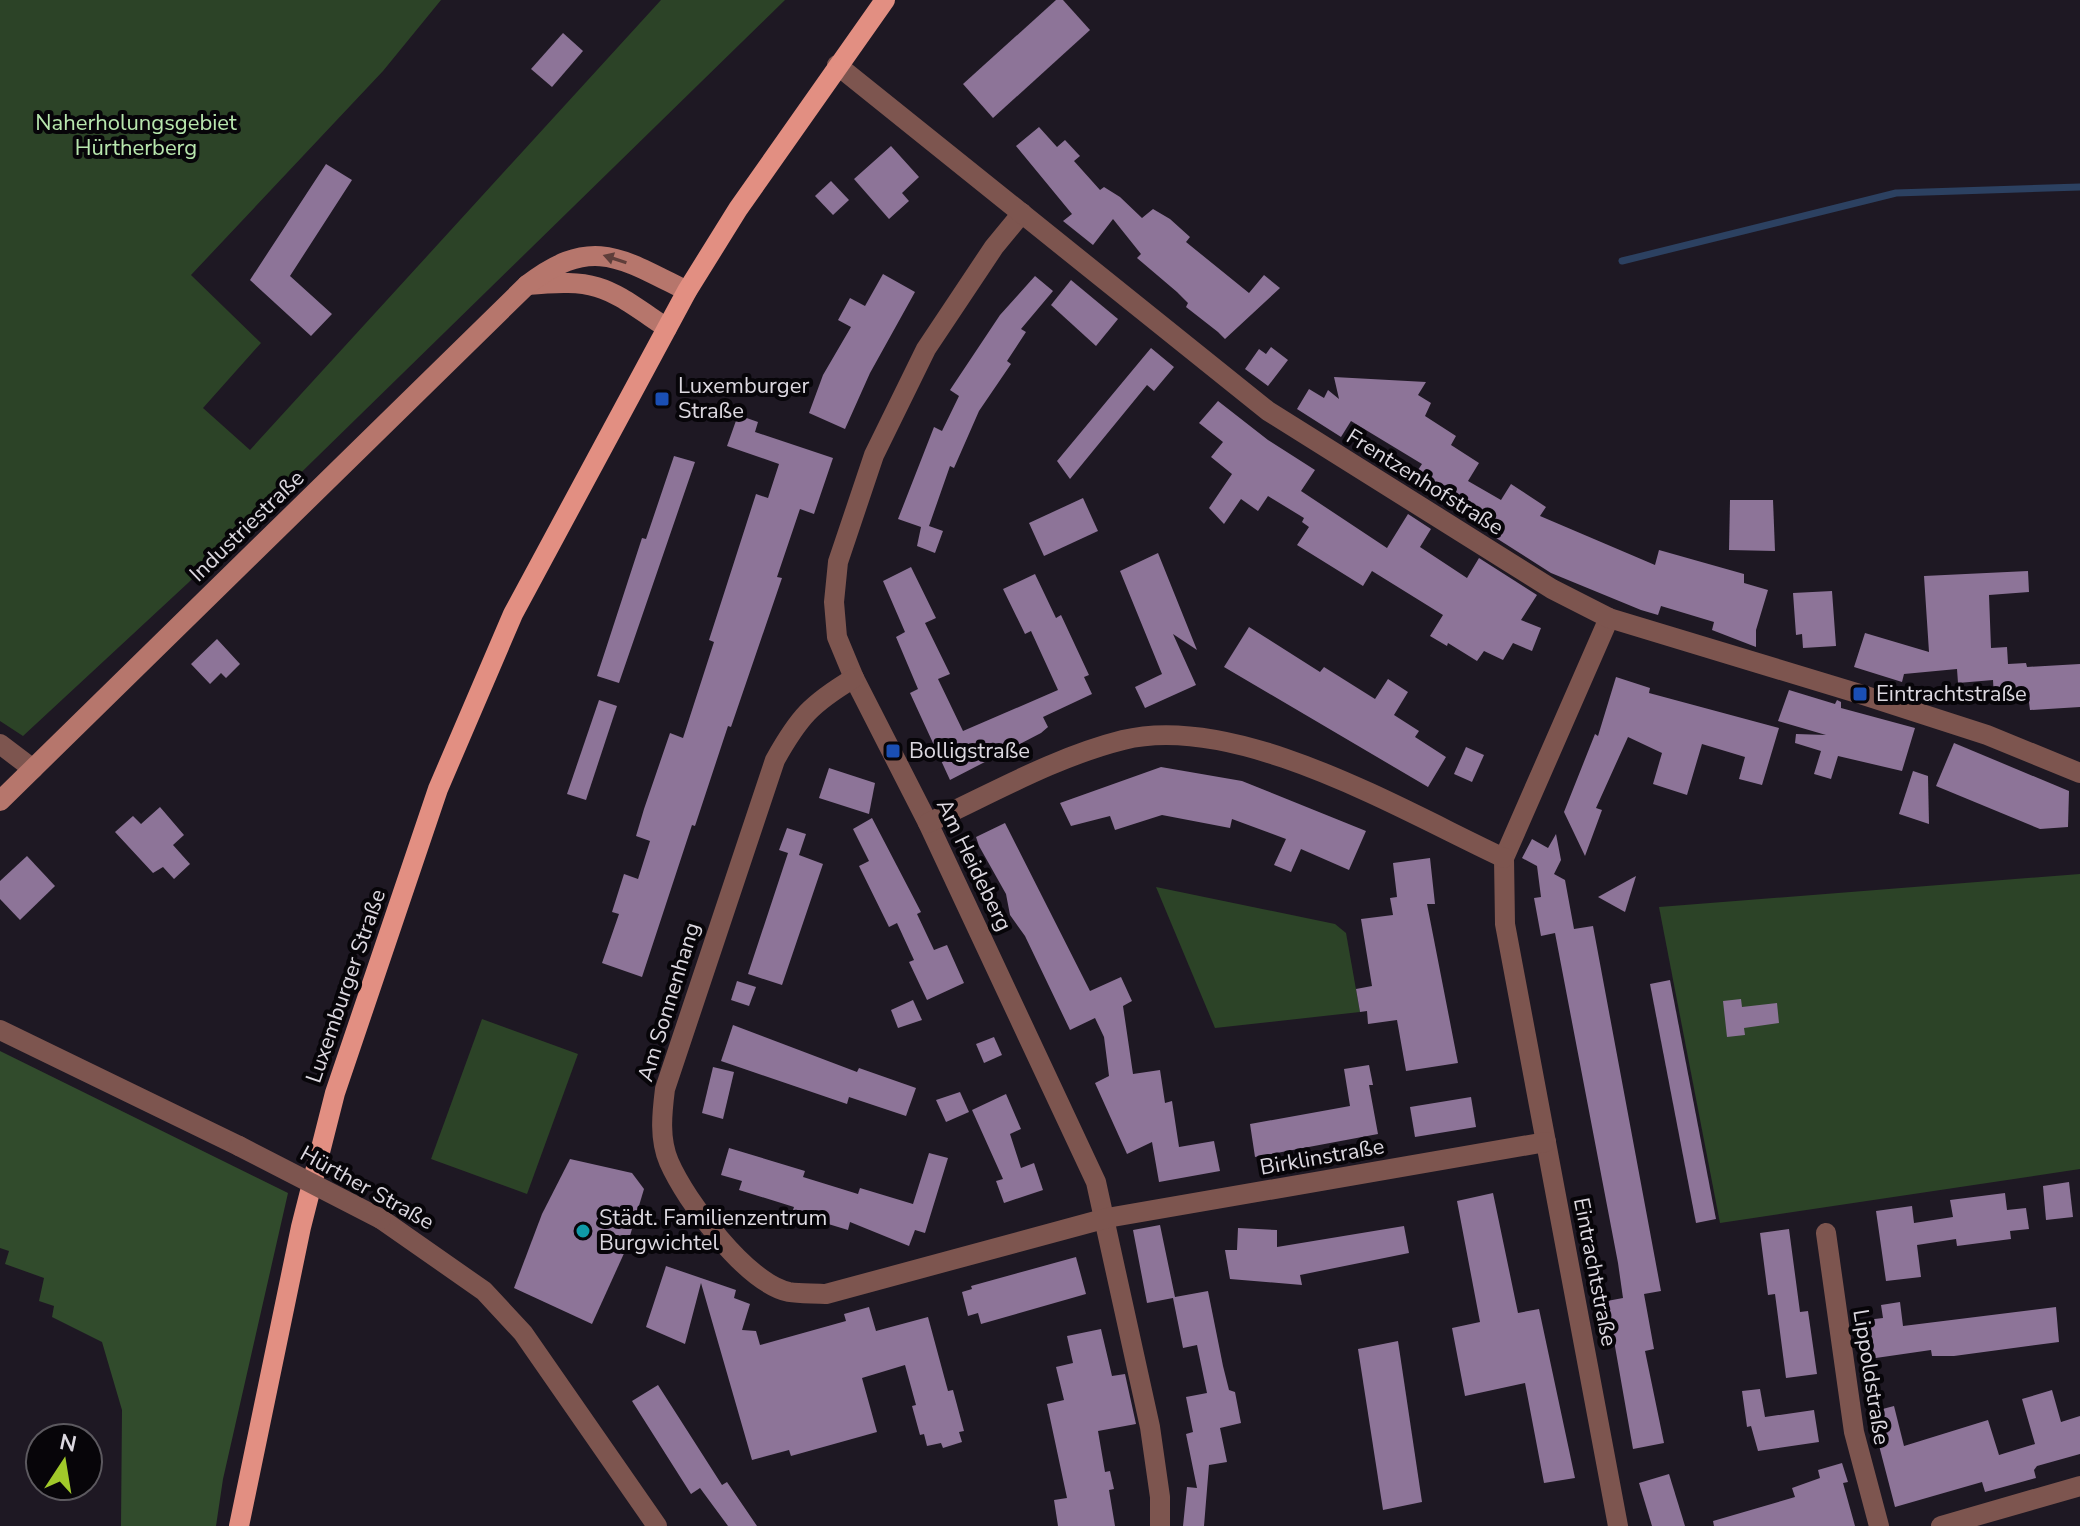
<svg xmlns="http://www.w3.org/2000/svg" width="2080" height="1526" font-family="'Nunito Sans',sans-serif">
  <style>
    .green { fill: #2c4327 }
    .forest { fill: #314b2c }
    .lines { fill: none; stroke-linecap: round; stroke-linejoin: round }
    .stream { stroke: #2c4161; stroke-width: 7 }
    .building { fill: #8d7498 }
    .minor { stroke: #7d554f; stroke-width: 20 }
    .tertiary { stroke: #7d554f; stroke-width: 20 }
    .secondary { stroke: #b6766c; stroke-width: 20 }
    .primary { stroke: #e28f82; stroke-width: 20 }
    .minor-bridge { stroke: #7d554f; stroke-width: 20 }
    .oneway { fill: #5e3e3a }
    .transit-dot { fill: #1a4fb4; stroke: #070509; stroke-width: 3 }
    .culture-dot { fill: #0f9aa8; stroke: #070509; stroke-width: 3 }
    .labels { text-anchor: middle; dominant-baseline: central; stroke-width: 8; stroke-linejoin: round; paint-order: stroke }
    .park-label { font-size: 22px; fill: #b8e7ae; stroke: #070509 }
    .poi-label { font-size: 22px; fill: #dcd8e0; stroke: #070509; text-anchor: start }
    .street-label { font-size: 22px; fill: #dcd8e0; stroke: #070509 }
  </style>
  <rect width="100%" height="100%" fill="#1e1823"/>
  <!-- green -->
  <g class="green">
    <polygon points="0,0 441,0 383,71 191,275 261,343 203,408 250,450 661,0 785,0 188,583 23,736 0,721"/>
    <polygon points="2080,874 2080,1169 1720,1223 1659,907"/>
    <polygon points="1156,887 1335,924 1346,933 1360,1012 1215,1028"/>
    <polygon points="482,1019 578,1054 527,1194 431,1159"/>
  </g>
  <!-- forest -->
  <polygon class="forest" points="0,1051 288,1193 223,1479 216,1526 121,1526 122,1410 102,1342 52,1317 54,1306 39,1301 44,1278 5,1264 9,1251 0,1248"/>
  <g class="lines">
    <!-- stream -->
    <polyline class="stream" points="1622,261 1896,193 2080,187"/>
  </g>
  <!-- building -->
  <g class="building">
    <polygon points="1056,0 1063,0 1090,30 993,118 963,84"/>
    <polygon points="563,33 583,51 552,87 531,69"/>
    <polygon points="1039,127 1057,147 1065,140 1080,156 1074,161 1100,190 1104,187 1120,197 1142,218 1153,209 1170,219 1190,237 1186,242 1249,293 1264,275 1280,288 1225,339 1218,332 1229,318 1218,332 1186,307 1188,303 1177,292 1137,258 1141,254 1113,219 1093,245 1063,221 1072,214 1016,146"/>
    <polygon points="891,146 919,177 902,193 909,201 889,219 854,179"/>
    <polygon points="326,164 352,180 290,276 332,314 311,336 250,280"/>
    <polygon points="831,181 849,200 833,215 815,196"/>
    <polygon points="883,274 915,292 870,373 845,429 809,413 823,375 851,327 838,320 850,298 865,306"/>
    <polygon points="1035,276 1053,291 1021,329 1026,332 1007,361 1011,364 979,411 954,468 950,466 929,526 943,531 935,553 917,546 921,527 898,519 934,427 942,431 959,396 950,390 1000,315"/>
    <polygon points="1071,280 1118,319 1096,346 1051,305"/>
    <polygon points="1271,347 1288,360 1268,386 1245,369 1259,349 1266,354"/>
    <polygon points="1151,348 1174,367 1154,391 1147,385 1070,479 1057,461"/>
    <polygon points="1334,377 1426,382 1418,395 1431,403 1425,416 1456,436 1451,445 1479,463 1468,481 1501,500 1511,484 1546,507 1540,516 1655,565 1659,550 1744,574 1744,583 1768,590 1756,630 1756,647 1712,630 1714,622 1661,606 1658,615 1641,610 1551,573 1493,536 1494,534 1423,492 1430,477 1418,470 1422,464 1351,421 1341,437 1297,409 1309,389 1324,398 1328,390 1339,399"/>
    <polygon points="1218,401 1268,440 1315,470 1301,491 1387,548 1408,514 1431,529 1420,547 1467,578 1479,558 1537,595 1521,620 1541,628 1532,651 1513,643 1503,660 1484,651 1477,661 1448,643 1447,646 1430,636 1443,615 1372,571 1363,586 1297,545 1309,527 1302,522 1304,518 1268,496 1258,511 1241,499 1224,524 1209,508 1232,474 1211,457 1223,442 1199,423"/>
    <polygon points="738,415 758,422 755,432 833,458 814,514 800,509 777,577 782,578 731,727 728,726 695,826 692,825 642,977 602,963 619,914 612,912 624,874 638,879 650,841 636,836 644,809 670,733 683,738 714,642 709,640 756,494 768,498 779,464 727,446"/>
    <polygon points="674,456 695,462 619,683 597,676 642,538 646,539"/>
    <polygon points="1083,498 1098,531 1044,556 1029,523"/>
    <polygon points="1730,500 1773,500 1775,551 1729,550"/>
    <polygon points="1158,553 1197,650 1173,634 1196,685 1145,708 1135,687 1162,674 1120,571"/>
    <polygon points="911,567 936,618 925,623 950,674 938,679 963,731 1058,690 1031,631 1025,634 1003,589 1035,574 1056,618 1061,615 1089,675 1084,677 1092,694 1043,717 1048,727 1041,733 950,780 910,693 918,689 896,637 905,632 883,581"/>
    <polygon points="2028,571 2029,592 1989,595 1991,648 2007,647 2008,664 2026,663 2027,667 2080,664 2080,707 2030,710 2028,695 1994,698 1993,680 1958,683 1957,669 1904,674 1902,682 1854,667 1865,633 1929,652 1924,576"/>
    <polygon points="1832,591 1836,646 1803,648 1802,634 1796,635 1793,593"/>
    <polygon points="1249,627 1320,672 1324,667 1375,699 1388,679 1408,692 1394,715 1419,731 1415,737 1446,757 1428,787 1224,667"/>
    <polygon points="217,639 240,664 226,678 221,673 210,684 191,664"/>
    <polygon points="1616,677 1650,688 1649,693 1779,728 1762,785 1739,779 1745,757 1702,744 1687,795 1653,784 1662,753 1628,737 1596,808 1602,810 1585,856 1564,812 1595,734 1598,736"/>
    <polygon points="1789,690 1835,704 1837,700 1841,702 1841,708 1915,728 1902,771 1838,756 1831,779 1814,774 1821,751 1795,743 1796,734 1826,735 1778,721"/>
    <polygon points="599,700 617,706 586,800 567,794"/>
    <polygon points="1954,743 2069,791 2068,827 2040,829 1936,786"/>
    <polygon points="1466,747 1484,755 1472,782 1454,774"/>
    <polygon points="1161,767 1242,781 1366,831 1349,870 1301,849 1291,872 1274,865 1286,839 1232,819 1230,828 1162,815 1115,830 1110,816 1071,826 1060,803"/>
    <polygon points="829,768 875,783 869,814 819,798"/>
    <polygon points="1913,771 1928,776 1929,824 1899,814"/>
    <polygon points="160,807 184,835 173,845 190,864 174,879 163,867 153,873 115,832 133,816 141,824"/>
    <polygon points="872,818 921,912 917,914 934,950 947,945 964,983 927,1000 909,962 914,960 897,923 889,927 859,866 869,861 853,829"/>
    <polygon points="1005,823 1090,991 1121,977 1132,1001 1123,1006 1133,1074 1160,1070 1165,1103 1172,1101 1179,1147 1214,1141 1220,1171 1159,1182 1152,1142 1127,1154 1095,1083 1109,1076 1104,1037 1095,1018 1070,1030 1025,936 1010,915 1006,894 979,846 976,837"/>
    <polygon points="787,828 806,834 799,855 823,864 782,985 748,974 788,853 779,850"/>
    <polygon points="1556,834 1561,860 1554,874 1565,880 1574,929 1593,926 1661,1291 1644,1294 1654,1349 1645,1351 1664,1443 1633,1449 1607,1301 1623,1298 1618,1263 1555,933 1541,936 1534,898 1541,897 1537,866 1522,858 1532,839 1548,848"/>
    <polygon points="27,856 55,886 20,920 0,899 0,881"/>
    <polygon points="1430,858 1435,904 1427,904 1458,1063 1406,1071 1397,1020 1368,1024 1367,1011 1360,1012 1356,989 1372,986 1361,919 1393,915 1390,898 1397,897 1393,863"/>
    <polygon points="1636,876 1625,912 1598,897"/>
    <polygon points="1670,980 1716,1219 1696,1223 1650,984"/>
    <polygon points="737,981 756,987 749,1006 731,1000"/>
    <polygon points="1741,999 1742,1007 1777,1003 1779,1023 1744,1028 1745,1035 1727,1037 1723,1001"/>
    <polygon points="913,1000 922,1020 898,1028 891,1010"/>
    <polygon points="733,1025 857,1072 859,1068 916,1088 906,1116 849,1097 847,1104 721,1061"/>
    <polygon points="994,1037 1002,1055 984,1063 976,1044"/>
    <polygon points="1369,1065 1373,1085 1369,1085 1378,1134 1255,1157 1250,1124 1350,1106 1344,1069"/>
    <polygon points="713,1067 734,1072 723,1119 702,1113"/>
    <polygon points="960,1092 969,1112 946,1122 936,1100"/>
    <polygon points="1006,1094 1021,1129 1010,1134 1021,1168 1034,1163 1043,1190 1004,1203 996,1181 1003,1179 972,1110"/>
    <polygon points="1471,1097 1476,1127 1415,1137 1410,1107"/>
    <polygon points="729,1148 805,1171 803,1177 858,1194 860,1188 913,1204 929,1153 948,1158 925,1233 915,1230 909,1246 850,1222 848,1230 792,1213 794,1207 739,1190 742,1181 721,1175"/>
    <polygon points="570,1159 632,1173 644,1189 626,1249 592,1324 514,1288 542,1214"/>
    <polygon points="2069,1182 2073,1217 2046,1220 2043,1186"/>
    <polygon points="1493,1193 1518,1313 1539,1309 1575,1478 1544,1483 1525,1383 1465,1396 1452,1328 1480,1322 1457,1201"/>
    <polygon points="2005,1193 2007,1210 2026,1208 2029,1229 2010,1231 2011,1239 1957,1246 1956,1239 1917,1245 1921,1277 1886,1281 1876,1211 1912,1206 1914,1223 1953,1217 1950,1200"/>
    <polygon points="1160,1225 1175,1297 1208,1291 1223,1366 1229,1390 1235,1392 1241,1423 1220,1428 1227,1462 1209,1465 1204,1526 1183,1526 1187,1487 1197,1488 1186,1434 1193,1432 1186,1397 1207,1393 1197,1345 1183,1348 1173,1298 1147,1303 1133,1230"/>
    <polygon points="1404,1226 1409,1253 1300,1275 1302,1285 1230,1279 1225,1250 1237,1250 1238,1228 1277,1230 1277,1247"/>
    <polygon points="1789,1229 1800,1312 1808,1311 1817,1374 1786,1378 1775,1294 1768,1295 1760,1233"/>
    <polygon points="1076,1257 1086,1294 981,1324 978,1313 968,1316 962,1292 972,1289 971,1286"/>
    <polygon points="666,1266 736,1290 734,1298 750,1304 742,1330 756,1331 760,1345 846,1321 844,1314 869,1307 876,1331 928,1317 948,1391 953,1390 964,1431 959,1432 962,1442 943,1448 941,1443 927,1446 924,1434 920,1435 912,1406 916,1405 905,1365 862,1378 877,1432 791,1456 789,1450 752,1460 701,1283 685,1344 646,1327"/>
    <polygon points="1900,1302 1903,1326 2056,1307 2059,1342 1954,1356 1932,1356 1931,1350 1862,1360 1858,1321 1883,1318 1881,1305"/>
    <polygon points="1101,1329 1112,1376 1125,1374 1136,1424 1098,1431 1105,1472 1110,1471 1114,1489 1109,1490 1115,1526 1058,1526 1054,1500 1067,1498 1047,1404 1064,1400 1056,1367 1073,1363 1067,1336"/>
    <polygon points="1398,1341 1422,1502 1383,1510 1358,1349"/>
    <polygon points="658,1385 722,1485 727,1482 757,1526 728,1526 700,1488 691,1494 632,1401"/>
    <polygon points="1760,1389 1765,1417 1814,1410 1819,1442 1758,1451 1751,1426 1747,1427 1742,1391"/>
    <polygon points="2052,1390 2061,1422 2080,1416 2080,1454 2037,1466 2034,1470 2036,1478 2007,1486 1985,1492 1982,1482 1895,1507 1876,1434 1880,1432 1875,1411 1894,1406 1904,1446 1988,1420 1999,1455 2035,1444 2022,1399"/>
    <polygon points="1842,1463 1848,1482 1843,1483 1855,1526 1714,1526 1713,1521 1795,1497 1792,1488 1820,1478 1818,1470"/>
    <polygon points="1669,1474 1685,1526 1652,1526 1639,1483"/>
  </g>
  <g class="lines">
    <!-- minor -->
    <g class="minor">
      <polyline points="1022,213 994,247 926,349 874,455 838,562 834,602 837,637 854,678 928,823 1096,1182 1150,1427 1160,1497 1160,1526"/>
      <polyline points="1609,618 1504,858 1505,924 1618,1526"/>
      <path d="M854,678C811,704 799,717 775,760L665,1089C662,1113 659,1139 669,1162C686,1201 746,1283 789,1292C800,1294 814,1293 826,1294L1107,1218L1546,1142"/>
      <polyline points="0,744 33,769"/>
      <path d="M928,823C991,794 1055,757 1123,740C1237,712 1401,810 1504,858"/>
      <polyline points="0,1030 239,1146"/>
      <polyline points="381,1219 484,1291 523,1333 657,1526"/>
      <polyline points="1826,1233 1854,1432 1879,1526"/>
      <polyline points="1941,1526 2080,1486"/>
    </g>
    <!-- tertiary -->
    <polyline class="tertiary" points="837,65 1268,411 1552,589 1609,618 1860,694 1987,735 2080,773"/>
    <!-- secondary -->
    <g class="secondary">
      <path d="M527,285C602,278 607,288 667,328"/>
      <path d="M0,801L527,285C592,235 621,258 687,291"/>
    </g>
    <!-- primary -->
    <polyline class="primary" points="239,1526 301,1227 335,1093 438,789 513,614 687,291 738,209 885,0"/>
    <!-- minor-bridge -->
    <polyline class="minor-bridge" points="239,1146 381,1219"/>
  </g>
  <!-- one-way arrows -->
  <defs><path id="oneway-solid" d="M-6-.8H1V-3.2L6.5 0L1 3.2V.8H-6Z" transform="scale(2)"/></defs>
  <use class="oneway" href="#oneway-solid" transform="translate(615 259) rotate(-162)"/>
  <!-- markers -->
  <g class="transit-dot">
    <rect x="654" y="391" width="16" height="16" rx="4"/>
    <rect x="1852" y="686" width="16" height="16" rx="4"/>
    <rect x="885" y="743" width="16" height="16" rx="4"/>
  </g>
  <circle class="culture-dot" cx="583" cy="1231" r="8"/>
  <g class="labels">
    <!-- park labels -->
    <g class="park-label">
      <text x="136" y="123">Naherholungsgebiet<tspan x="136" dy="25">Hürtherberg</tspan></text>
    </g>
    <!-- poi labels -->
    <g class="poi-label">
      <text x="678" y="386">Luxemburger<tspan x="678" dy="25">Straße</tspan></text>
      <text x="1876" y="694">Eintrachtstraße</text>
      <text x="909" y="751">Bolligstraße</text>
      <text x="599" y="1218">Städt. Familienzentrum<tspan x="599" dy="25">Burgwichtel</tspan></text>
    </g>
    <!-- street labels -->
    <g class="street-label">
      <text transform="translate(1425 482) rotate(32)">Frentzenhofstraße</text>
      <text transform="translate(247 526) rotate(-44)">Industriestraße</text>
      <text transform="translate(974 865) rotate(64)">Am Heideberg</text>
      <text transform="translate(346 986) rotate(-71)">Luxemburger Straße</text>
      <text transform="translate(669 1002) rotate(-73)">Am Sonnenhang</text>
      <text transform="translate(1322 1157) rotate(-10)">Birklinstraße</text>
      <text transform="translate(367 1188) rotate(29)">Hürther Straße</text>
      <text transform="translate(1595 1272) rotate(79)">Eintrachtstraße</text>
      <text transform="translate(1871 1377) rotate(81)">Lippoldstraße</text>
    </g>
  </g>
  <!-- north arrow -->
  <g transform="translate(64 1462) rotate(12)"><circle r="38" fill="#070509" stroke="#5c595f" stroke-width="2"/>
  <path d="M0-6L14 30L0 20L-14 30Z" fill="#a1c92a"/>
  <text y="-12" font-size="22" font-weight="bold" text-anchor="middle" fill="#dcd8e0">N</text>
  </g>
</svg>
